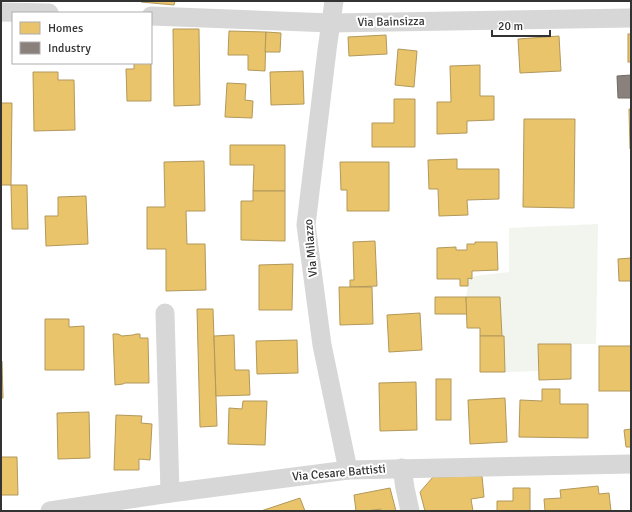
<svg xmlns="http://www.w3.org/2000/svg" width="632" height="512" font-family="Signika,sans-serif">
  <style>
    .green { fill: #f1f5ed }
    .homes { fill: #e9c46a; stroke: #b2985a }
    .industry { fill: #8a817c; stroke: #706a66 }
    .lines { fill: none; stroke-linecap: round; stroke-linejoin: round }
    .minor { stroke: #d7d7d7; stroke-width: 19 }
    .labels { text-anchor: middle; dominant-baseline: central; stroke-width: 4; stroke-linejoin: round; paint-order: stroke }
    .street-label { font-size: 12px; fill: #333; stroke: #fff }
  </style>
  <rect width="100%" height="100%" fill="#fff"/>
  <!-- green -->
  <polygon class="green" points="598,224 596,344 538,344 538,371 505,372 504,336 502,336 500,297 466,297 468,286 468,278 472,279 474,276 509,272 509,228"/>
  <!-- homes -->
  <g class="homes">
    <polygon points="141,1 175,1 174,5 141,2"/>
    <polygon points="173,29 199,29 200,105 174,106"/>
    <polygon points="229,31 266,32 265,71 248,70 248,55 228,55"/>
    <polygon points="266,32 281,33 280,52 265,52"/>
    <rect x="628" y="34" width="3" height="28"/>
    <polygon points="386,35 387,54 349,56 348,37"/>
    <polygon points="559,36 561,71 520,73 518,39"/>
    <polygon points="398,49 417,51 414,87 395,85"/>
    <polygon points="151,57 151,101 127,101 126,69 134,69 134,63 151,63"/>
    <polygon points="480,65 480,96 494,96 494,120 467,121 467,133 437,134 437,102 451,102 450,66"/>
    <polygon points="303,71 304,104 271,105 270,72"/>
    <polygon points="33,72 58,72 58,80 74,80 75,130 34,131"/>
    <polygon points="227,83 246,84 245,100 253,101 252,118 225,117"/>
    <polygon points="394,99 415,99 415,147 372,147 372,123 394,123"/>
    <polygon points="1,103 12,103 11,185 1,185"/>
    <polygon points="629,109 631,109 631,149 630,149"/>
    <polygon points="524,119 575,119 574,208 523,207"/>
    <polygon points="230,145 285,145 285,191 253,191 254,165 230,165"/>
    <polygon points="457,159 457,169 499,169 499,199 467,200 468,215 439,216 438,189 429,189 428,160"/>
    <polygon points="204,161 205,211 186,211 187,244 205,244 206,290 166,291 166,249 147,249 147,207 165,207 164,162"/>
    <polygon points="340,162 389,162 389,211 347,211 347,190 341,190"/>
    <polygon points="11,185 27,185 28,229 12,229"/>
    <polygon points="253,191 285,191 285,241 241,240 241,201 253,201"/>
    <polygon points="86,196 88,244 46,246 45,216 58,216 58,197"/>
    <polygon points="375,241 377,286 350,287 350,280 354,280 353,242"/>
    <polygon points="475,242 497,242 498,270 472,271 472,279 468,278 468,286 460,286 460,279 437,279 437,248 456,247 456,250 467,250 467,244 475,244"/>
    <polygon points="631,258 631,281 619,281 618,259"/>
    <polygon points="293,264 292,310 259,310 259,265"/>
    <polygon points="339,287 372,287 373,324 340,325"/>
    <polygon points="435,297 466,297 467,314 435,314"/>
    <polygon points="466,297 500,297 502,336 480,336 480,328 467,328"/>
    <polygon points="197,309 213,309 217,426 200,427"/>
    <polygon points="420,313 422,350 389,352 387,315"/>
    <polygon points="45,319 69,319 69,327 84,326 84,370 45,370"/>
    <polygon points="113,334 118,334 122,336 133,335 136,334 140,334 140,338 148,338 149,383 125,383 123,384 115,385"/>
    <polygon points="234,335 235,370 249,370 250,395 216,396 214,336"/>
    <polygon points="480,336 504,336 505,372 480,372"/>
    <polygon points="297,340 298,373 257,374 256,341"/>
    <polygon points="538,344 571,344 571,379 539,380"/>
    <rect x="599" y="346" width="32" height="45"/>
    <polygon points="1,361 2,361 3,398 1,398"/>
    <rect x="436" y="379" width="15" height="41"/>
    <polygon points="416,382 417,430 380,431 379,383"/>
    <polygon points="542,389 560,389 560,404 588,404 588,438 519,437 520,400 542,401"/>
    <polygon points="505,398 507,442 470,444 468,400"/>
    <polygon points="243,401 267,401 265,445 228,444 229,408 242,409"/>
    <polygon points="89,412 90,458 58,459 57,413"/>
    <polygon points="116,415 142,416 141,423 152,424 150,460 139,459 139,470 114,470"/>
    <polygon points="631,429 631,447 626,447 624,430"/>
    <polygon points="1,457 17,457 18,495 1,495"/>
    <polygon points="482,476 484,497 471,499 473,511 425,511 420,492 433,477"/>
    <polygon points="598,486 599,494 609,493 611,511 545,511 544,499 561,498 560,490"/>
    <polygon points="390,488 396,511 381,511 381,509 366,511 356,511 354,495"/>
    <polygon points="513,488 530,488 530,511 497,511 497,501 513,501"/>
    <polygon points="300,498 305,511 261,511"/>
  </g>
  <!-- industry -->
  <polygon class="industry" points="631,75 631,98 618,98 617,76"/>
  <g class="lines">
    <!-- minor -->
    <g class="minor">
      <polyline points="334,1 327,50 306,225 322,345 348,470"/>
      <polyline points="1,12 49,13"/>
      <polyline points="151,16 331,23 631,18"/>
      <polyline points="165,313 170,493"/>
      <polyline points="402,468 405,488 410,511"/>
      <polyline points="50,511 170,493 348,470 631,464"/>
    </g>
  </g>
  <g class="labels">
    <!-- street labels -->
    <g class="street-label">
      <text transform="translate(391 22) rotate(-1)">Via Bainsizza</text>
      <text transform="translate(311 248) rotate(-95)">Via Milazzo</text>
      <text transform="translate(339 473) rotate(-5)">Via Cesare Battisti</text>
    </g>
  </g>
  <!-- border -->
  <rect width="632" height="512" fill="none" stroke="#333333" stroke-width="4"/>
  <!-- legend -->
  <rect x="12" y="12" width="140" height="52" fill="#ffffff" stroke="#adadad"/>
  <rect x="20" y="22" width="20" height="12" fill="#e9c46a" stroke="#adadad"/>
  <text x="48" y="32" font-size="12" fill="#333333">Homes</text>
  <rect x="20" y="42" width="20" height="12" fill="#8a817c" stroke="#adadad"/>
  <text x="48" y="52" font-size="12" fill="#333333">Industry</text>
  <!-- scale -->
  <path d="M492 30v6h58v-6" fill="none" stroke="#333333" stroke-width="2"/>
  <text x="498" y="30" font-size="12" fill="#333333" stroke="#ffffff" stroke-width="3" paint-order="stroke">20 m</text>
</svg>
